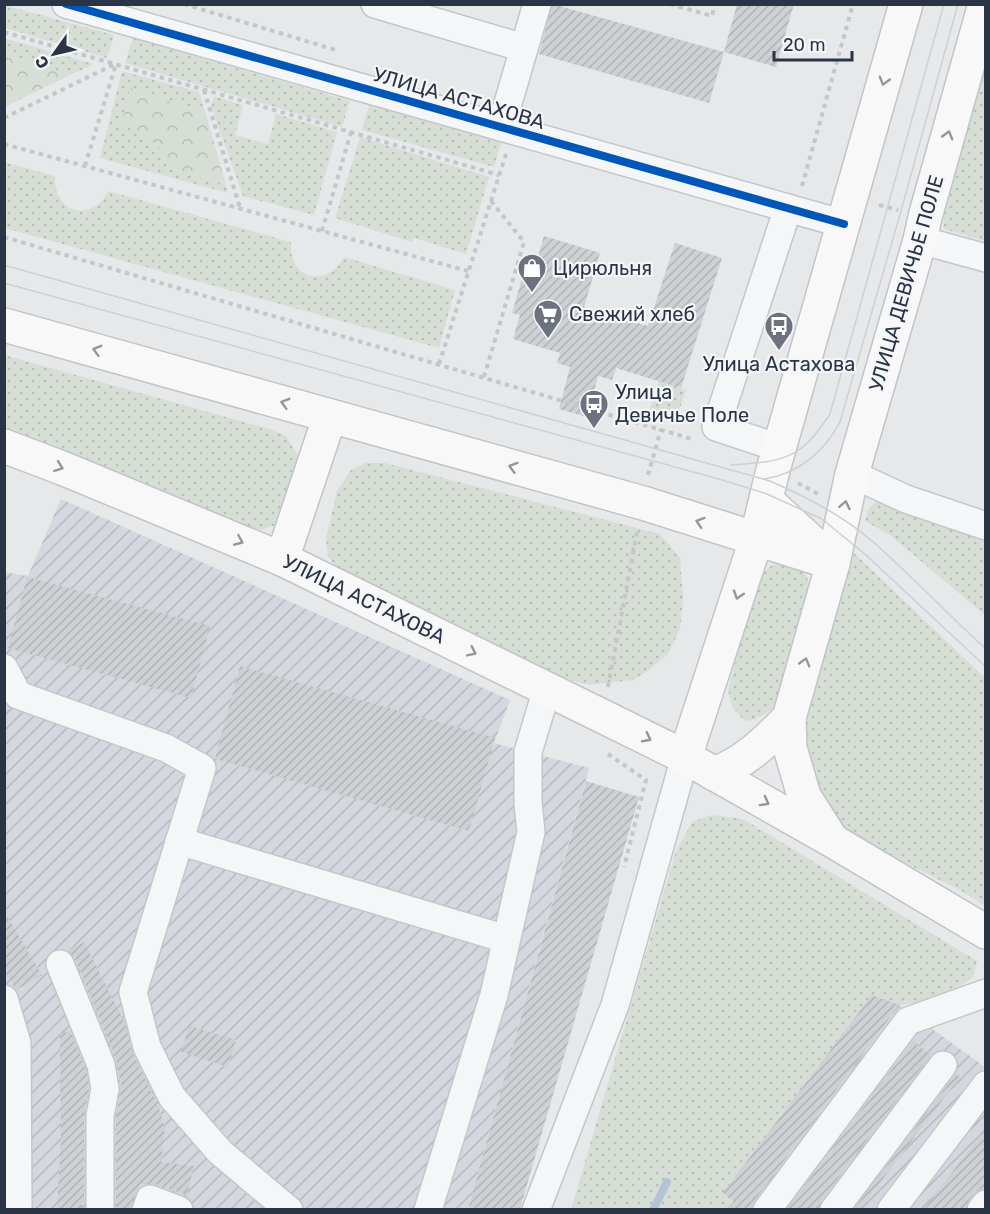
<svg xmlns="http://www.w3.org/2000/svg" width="990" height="1214" font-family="Rubik,sans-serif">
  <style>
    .industrial { fill: url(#industrial-furrows) }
    .grass { fill: url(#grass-dots) }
    .park { fill: url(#park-crowns) }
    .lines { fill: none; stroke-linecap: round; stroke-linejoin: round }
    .stream { stroke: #b4c4d5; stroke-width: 8 }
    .building { fill: url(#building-hatch) }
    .minor-casing { stroke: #c4c6c8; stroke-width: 30 }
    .major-casing { stroke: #c2c5c8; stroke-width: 36 }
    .path { stroke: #c5c6ca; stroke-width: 4; stroke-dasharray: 4.5 4.5; stroke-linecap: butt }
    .minor { stroke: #f5f6f7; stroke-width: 27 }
    .major { stroke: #f8f8f8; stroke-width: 33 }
    .tram { stroke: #cecfd2; stroke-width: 1.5 }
    .cycleway-casing { stroke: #f4f6f9; stroke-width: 11 }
    .cycleway { stroke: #0057b8; stroke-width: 8 }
    .oneway { stroke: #92969e }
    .labels { text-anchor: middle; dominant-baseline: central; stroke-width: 4.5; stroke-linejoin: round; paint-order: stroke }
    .street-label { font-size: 20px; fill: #2b3445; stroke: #f4f6f9 }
    .poi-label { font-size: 20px; fill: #2b3445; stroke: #f4f6f9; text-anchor: start }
  </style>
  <defs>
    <pattern id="industrial-furrows" width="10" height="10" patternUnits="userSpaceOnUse" patternTransform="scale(1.5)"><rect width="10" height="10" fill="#d4d7dd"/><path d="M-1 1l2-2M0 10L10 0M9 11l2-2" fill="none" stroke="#b6b9bf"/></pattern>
    <pattern id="grass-dots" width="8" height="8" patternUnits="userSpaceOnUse" patternTransform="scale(1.5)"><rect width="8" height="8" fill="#d6ded6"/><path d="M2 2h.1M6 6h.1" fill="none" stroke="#b8bfb9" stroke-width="1.8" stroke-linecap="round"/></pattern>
    <pattern id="park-crowns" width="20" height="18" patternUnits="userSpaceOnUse" patternTransform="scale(1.5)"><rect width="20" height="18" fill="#d6ded6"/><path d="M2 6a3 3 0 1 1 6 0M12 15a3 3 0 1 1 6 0" fill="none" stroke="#b8bfb9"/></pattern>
    <pattern id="building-hatch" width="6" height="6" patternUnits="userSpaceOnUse" patternTransform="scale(1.5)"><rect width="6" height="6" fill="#ced0d3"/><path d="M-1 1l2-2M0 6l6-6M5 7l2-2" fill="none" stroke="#b1b3b6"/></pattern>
  </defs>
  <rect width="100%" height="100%" fill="#e6e8ea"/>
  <!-- industrial -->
  <g class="industrial">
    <polygon points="61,499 510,700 494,743 589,768 468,1209 5,1209 4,572 28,576"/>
    <polygon points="872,995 899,1005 985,1067 985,1209 727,1209 734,1201 723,1193"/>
  </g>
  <!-- grass -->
  <g class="grass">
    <polygon points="4,5 114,35 107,58 5,28"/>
    <polygon points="4,38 94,64 70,75 5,55"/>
    <polygon points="133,38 350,101 342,127 125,63"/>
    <polygon points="985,43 985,241 944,229 942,199"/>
    <polygon points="122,71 199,92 206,114 130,88 140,131 160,148 167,167 226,185 228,193 100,158"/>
    <polygon points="214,96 243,105 235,135 268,144 276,114 337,132 314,215 243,196 211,106"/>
    <polygon points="369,105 501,143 494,167 362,130"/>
    <polygon points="360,137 489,177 466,254 414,238 412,242 335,218"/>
    <path d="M4,162L55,176C53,213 93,224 108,191L291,242C288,279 327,290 344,257L455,290L439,348L5,228Z"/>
    <polygon points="4,355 273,430 286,436 298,456 297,471 285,516 275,525 261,530 245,528 5,429"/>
    <polygon points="659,381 686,390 679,411 671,415 650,408"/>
    <polygon points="365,463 385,463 660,534 680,557 683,598 680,629 668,654 649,670 633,680 589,685 560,677 415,611 340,573 328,556 326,539 337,491 351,470"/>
    <path d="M879,501L985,539V615L890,535L865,521C867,511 869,505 879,501Z"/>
    <polygon points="853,552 985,678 985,906 960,890 853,837 832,818 812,788 804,739 809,710"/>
    <path d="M782,563C799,564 809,572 809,590L782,699L768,712L756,719L746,721L742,718L732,707L728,690L750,608L764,572L772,565Z"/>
    <polygon points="713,815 743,819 977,961 973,977 942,1000 899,1005 872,996 724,1193 734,1201 727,1209 571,1210 676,851 693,821"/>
  </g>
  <!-- park -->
  <g class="park">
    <polygon points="5,55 70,75 5,107"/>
    <polygon points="130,88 206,114 226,185 167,167 160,148 140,131 121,126"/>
  </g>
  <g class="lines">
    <!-- stream -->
    <polyline class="stream" points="653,1210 667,1182"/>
  </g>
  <!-- building -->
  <g class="building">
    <polygon points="552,4 724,52 709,103 539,54"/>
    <polygon points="737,4 794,4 776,67 724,52"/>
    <polygon points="544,236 600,253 584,307 648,326 675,243 722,258 681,388 616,368 612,380 598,376 587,417 559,409 570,367 557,363 560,353 513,339 520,315 512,313 529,254 538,257"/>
    <polygon points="27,577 210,626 191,698 8,648"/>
    <polygon points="240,666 495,738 469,831 215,759"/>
    <polygon points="586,781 639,797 520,1209 468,1209"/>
    <polygon points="4,911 42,975 16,990 4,970"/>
    <polygon points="84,942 125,1023 133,1054 158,1105 165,1128 161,1162 194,1166 187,1195 155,1184 140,1184 131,1209 116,1207 116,1117 121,1086 116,1059 75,958 67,951"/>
    <polygon points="872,995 899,1005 754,1201 751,1209 727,1209 734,1201 723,1193"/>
    <polygon points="189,1026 236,1040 228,1067 181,1052"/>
    <polygon points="70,1031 86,1069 89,1089 84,1116 84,1203 82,1203 82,1209 57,1209 61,1141 60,1034"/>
    <polygon points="913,1041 931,1055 821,1201 818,1209 787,1209"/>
    <polygon points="956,1074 960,1077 860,1209 854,1209"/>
    <polygon points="986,1128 986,1189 980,1189 974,1194 969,1200 966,1209 924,1209"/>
  </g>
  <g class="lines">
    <!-- minor casing -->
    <g class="minor-casing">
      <g id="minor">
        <polyline points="66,4 844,224"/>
        <polyline points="375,4 524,48"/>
        <polyline points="501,127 537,4"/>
        <polyline points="920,240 986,258"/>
        <polyline points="779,448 716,427 788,208"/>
        <polyline points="852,474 906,499 986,526"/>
        <polyline points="4,668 18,695 166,748 202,768 133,992 147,1047 172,1097 220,1152 289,1210"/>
        <polyline points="179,841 506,939"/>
        <polyline points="60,964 101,1065 105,1089 100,1116 100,1210"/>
        <polyline points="4,999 17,1043 18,1210"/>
        <polyline points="146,1210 150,1199 179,1210"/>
        <polyline points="428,1210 494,995 531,832 528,803 528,752 547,689"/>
        <polyline points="536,1210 615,1005 685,757"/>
        <polyline points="767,1210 908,1021 986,993"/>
        <polyline points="834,1210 943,1065"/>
        <polyline points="891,1210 986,1085"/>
        <polyline points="981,1210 986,1204"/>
      </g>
    </g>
    <!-- major casing -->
    <g class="major-casing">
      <g id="major">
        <polyline points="4,325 643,503 833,563"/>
        <polyline points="4,446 62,468 282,559 602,716 685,757 833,841 986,932"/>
        <polyline points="766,500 828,557"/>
        <polyline points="282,559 330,416"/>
        <polyline points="685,757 756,540 773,470 906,4"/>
        <path d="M714,774C746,762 765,742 789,718"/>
        <polyline points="830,837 804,796 790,748 789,718 833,563 852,474 920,240 925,217 985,4"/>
      </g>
    </g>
    <!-- path -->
    <g class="path">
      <polyline points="184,4 339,51"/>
      <polyline points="670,4 712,16 715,4"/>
      <polyline points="4,32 499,175"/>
      <polyline points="204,90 240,208"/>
      <polyline points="4,118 115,64"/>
      <polyline points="4,144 468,271"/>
      <polyline points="85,166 116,64"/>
      <polyline points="802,186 853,4"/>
      <polyline points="879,205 898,210"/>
      <polyline points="322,231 351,132"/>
      <polyline points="4,237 692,439"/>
      <polyline points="439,364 506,154"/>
      <polyline points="484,377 524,242 491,201"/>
      <polyline points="648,475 661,429"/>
      <polyline points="798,483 818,494"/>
      <polyline points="608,687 637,532"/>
      <polyline points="608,754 646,780 624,867"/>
    </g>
    <!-- minor -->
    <use href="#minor" class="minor"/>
    <!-- major -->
    <use href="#major" class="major"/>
    <!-- tram -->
    <g class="tram">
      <path d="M4,265L770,481C806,497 842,515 872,541C911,575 947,614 986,649"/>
      <polyline points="4,283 719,479 767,494 822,519 866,555 986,667"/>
      <path d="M731,465C784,461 799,461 830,414L944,4"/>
      <path d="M764,479C798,474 824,452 840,422L901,211L958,4"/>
    </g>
    <!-- cycleway casing -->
    <g class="cycleway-casing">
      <polyline id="cycleway" points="66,4 844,224"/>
    </g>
    <!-- cycleway -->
    <use href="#cycleway" class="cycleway"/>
  </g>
  <!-- one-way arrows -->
  <defs><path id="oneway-chevron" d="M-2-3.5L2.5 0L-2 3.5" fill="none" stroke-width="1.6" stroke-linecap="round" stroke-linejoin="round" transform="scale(1.5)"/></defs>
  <g class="oneway">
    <use href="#oneway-chevron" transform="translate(884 81) rotate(106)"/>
    <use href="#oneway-chevron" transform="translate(948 135) rotate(-74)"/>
    <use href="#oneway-chevron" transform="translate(97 350) rotate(-164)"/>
    <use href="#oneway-chevron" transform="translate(285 403) rotate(-164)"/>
    <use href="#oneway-chevron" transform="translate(59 467) rotate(21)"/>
    <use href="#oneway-chevron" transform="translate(513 467) rotate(-164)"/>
    <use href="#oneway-chevron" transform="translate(845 505) rotate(-78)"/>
    <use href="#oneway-chevron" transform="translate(700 522) rotate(-162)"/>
    <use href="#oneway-chevron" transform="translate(239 541) rotate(23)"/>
    <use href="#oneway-chevron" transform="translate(738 595) rotate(108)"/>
    <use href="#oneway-chevron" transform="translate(472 652) rotate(26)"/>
    <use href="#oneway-chevron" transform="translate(805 662) rotate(-74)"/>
    <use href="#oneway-chevron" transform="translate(647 738) rotate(27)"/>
    <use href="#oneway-chevron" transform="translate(765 802) rotate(29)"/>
  </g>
  <!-- icons -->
  <defs>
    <g id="shop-pin" transform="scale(1.5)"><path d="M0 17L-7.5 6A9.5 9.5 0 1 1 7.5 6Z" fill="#6c737f" stroke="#f4f6f9"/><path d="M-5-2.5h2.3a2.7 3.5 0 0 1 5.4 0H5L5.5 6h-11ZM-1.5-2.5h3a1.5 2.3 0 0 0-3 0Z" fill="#fff"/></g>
    <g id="supermarket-pin" transform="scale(1.5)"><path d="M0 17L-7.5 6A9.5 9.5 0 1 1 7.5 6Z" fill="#6c737f" stroke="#f4f6f9"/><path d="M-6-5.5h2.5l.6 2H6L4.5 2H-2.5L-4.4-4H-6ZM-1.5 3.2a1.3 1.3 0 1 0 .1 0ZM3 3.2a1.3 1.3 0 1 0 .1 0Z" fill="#fff"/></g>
    <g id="bus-pin" transform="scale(1.5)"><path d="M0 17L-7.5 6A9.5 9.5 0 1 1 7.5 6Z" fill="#6c737f" stroke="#f4f6f9"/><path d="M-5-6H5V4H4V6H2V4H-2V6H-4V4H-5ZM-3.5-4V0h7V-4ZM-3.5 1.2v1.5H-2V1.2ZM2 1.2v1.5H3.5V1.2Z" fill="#fff"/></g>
  </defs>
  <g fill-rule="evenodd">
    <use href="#shop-pin" x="532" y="268"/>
    <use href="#supermarket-pin" x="548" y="314"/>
    <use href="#bus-pin" x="779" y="326"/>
    <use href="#bus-pin" x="594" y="404"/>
  </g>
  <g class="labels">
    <!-- street labels -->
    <g class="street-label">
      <text transform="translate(459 98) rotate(16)">УЛИЦА АСТАХОВА</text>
      <text transform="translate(906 283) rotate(-74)">УЛИЦА ДЕВИЧЬЕ ПОЛЕ</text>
      <text transform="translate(364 599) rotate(26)">УЛИЦА АСТАХОВА</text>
    </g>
    <!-- poi labels -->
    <g class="poi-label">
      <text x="553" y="268">Цирюльня</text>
      <text x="569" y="314">Свежий хлеб</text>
      <text x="779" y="364" text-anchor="middle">Улица Астахова</text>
      <text x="615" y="392">Улица<tspan x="615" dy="23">Девичье Поле</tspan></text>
    </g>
  </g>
  <!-- border -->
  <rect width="990" height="1214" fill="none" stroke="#2b3445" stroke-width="12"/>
  <!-- north arrow -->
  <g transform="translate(54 54) rotate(236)" stroke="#f4f6f9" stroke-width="4.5" paint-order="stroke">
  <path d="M0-4.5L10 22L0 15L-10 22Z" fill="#2b3445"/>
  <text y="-9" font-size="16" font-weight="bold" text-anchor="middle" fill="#2b3445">С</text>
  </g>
  <!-- scale -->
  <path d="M774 51v9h78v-9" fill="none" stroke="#2b3445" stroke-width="3"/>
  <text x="783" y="51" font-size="18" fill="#2b3445" stroke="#f4f6f9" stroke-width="4.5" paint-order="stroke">20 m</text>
</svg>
